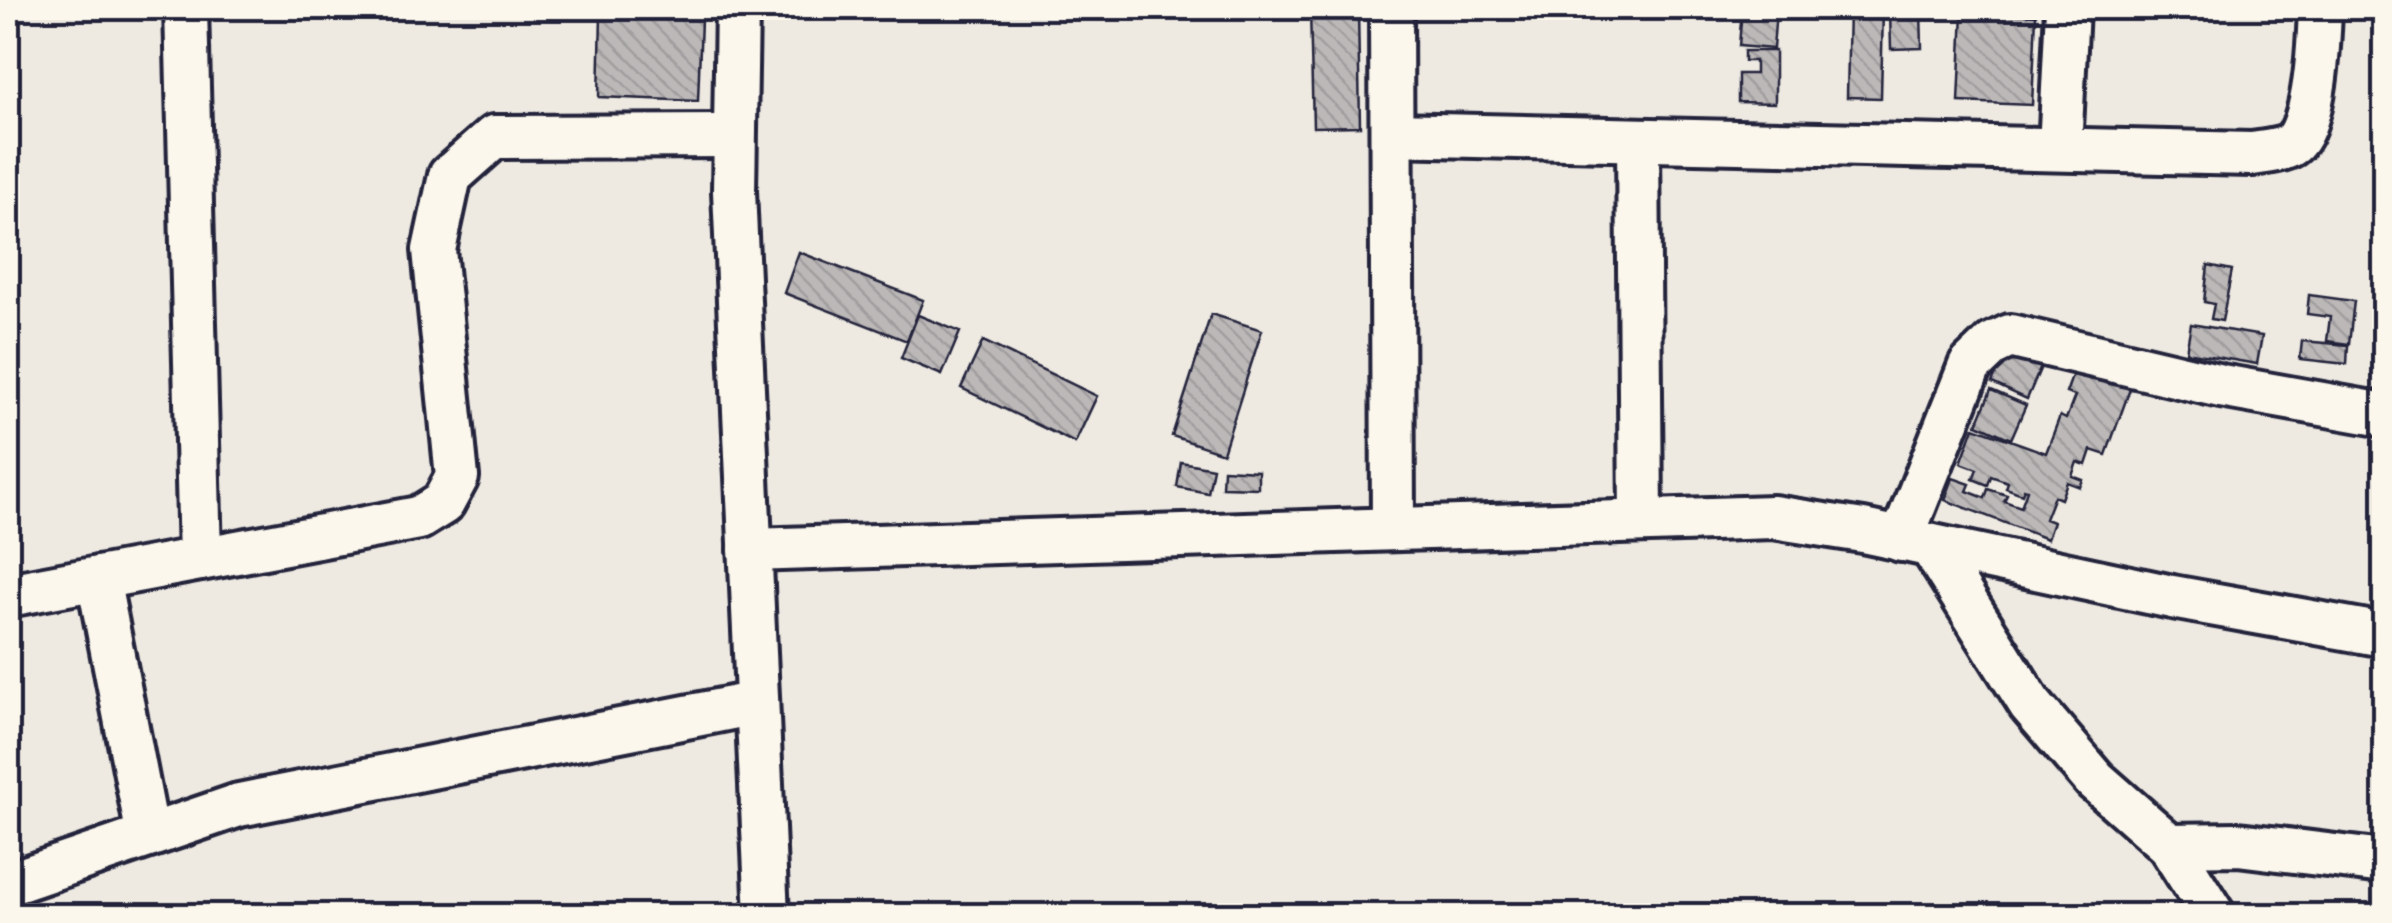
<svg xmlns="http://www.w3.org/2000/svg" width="2392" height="923" font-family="'Balsamiq Sans',sans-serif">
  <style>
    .building { fill: url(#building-back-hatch); stroke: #22223b; stroke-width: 2.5 }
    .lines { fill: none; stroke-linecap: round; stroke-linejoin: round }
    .street-casing { stroke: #22223b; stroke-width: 50 }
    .street { stroke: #fbf7ec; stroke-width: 42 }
  </style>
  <defs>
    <pattern id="building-back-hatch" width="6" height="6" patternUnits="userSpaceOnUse" patternTransform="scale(2.5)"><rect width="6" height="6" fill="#bcb8b8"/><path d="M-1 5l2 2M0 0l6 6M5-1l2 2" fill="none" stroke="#a19e9f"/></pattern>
  </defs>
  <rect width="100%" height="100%" fill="#eeeae2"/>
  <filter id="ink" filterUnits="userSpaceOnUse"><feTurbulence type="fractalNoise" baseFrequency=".01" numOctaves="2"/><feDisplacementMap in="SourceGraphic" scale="20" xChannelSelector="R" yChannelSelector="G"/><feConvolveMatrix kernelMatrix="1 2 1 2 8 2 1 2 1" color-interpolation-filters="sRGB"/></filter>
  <g filter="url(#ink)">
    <!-- building -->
    <g class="building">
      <polygon points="1742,8 1776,10 1773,49 1739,46"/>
      <polygon points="1849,8 1883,8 1881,98 1847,97"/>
      <polygon points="1310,9 1358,10 1360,126 1313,127"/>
      <polygon points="1921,10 1922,48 1891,49 1890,11"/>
      <polygon points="1963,12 2036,15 2032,105 1959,102"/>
      <polygon points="601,15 701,19 698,101 599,97"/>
      <polygon points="1744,51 1775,51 1775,103 1738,102 1738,74 1755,74 1755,61 1744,61"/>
      <polygon points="799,252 923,300 907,341 784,293"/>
      <polygon points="2208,265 2232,270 2222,321 2211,319 2214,304 2204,302"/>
      <polygon points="2309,295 2354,301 2349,344 2327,341 2330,317 2307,314"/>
      <polygon points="1211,314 1262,330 1223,453 1172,436"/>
      <polygon points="918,315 960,332 942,375 901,358"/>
      <polygon points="2191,324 2262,336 2257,364 2186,352"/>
      <polygon points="983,341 1097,396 1075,443 961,388"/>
      <polygon points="2302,341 2348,345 2347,364 2300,359"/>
      <polygon points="2009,345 2044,360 2027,399 1992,383"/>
      <polygon points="2075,368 2130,389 2106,455 2091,450 2086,465 2077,462 2072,476 2083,480 2080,487 2067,482 2061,499 2054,496 2045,519 2053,522 2047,539 1945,500 1953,478 1970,484 1967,491 1985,498 1988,489 2007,495 2004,501 2021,507 2027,490 2024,489 2022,494 2006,488 2008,482 1991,476 1988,485 1973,479 1977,469 1961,463 1974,427 2046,453 2060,416 2066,419 2075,396 2066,393"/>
      <polygon points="1991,390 2026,405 2011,439 1977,424"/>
      <polygon points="1181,462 1213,468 1208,493 1177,487"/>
      <polygon points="1223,469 1258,471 1258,488 1222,487"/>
    </g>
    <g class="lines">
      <!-- street casing -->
      <g class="street-casing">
        <g id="street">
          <polyline points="186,8 200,559"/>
          <polyline points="737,8 734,191 767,916"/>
          <polyline points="1391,8 1393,529"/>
          <path d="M1392,134L2252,154C2264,152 2281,151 2291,145C2316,128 2319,37 2320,8"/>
          <polyline points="1638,140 1641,521"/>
          <polyline points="2060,149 2067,8"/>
          <polyline points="1901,540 1970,366 1993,344 2010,336 2221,386 2384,415"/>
          <polyline points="1931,546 2030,704 2095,780 2169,845 2214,916"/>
          <polyline points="750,550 1773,517 1863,531 2172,597 2384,635"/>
          <polyline points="98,578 148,836"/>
          <polyline points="8,595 419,518 443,503 457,477 434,250 450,176 494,137 734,136"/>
          <polyline points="2169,845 2238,844 2384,862"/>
          <polyline points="8,884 239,805 757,703"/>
        </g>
      </g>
      <!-- street -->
      <use href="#street" class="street"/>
    </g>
  </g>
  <!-- margin -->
  <rect width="2392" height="923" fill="none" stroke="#fbf7ec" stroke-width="40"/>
  <rect x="20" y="20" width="2352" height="883" fill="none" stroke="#22223b" stroke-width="4" filter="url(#ink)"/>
</svg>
